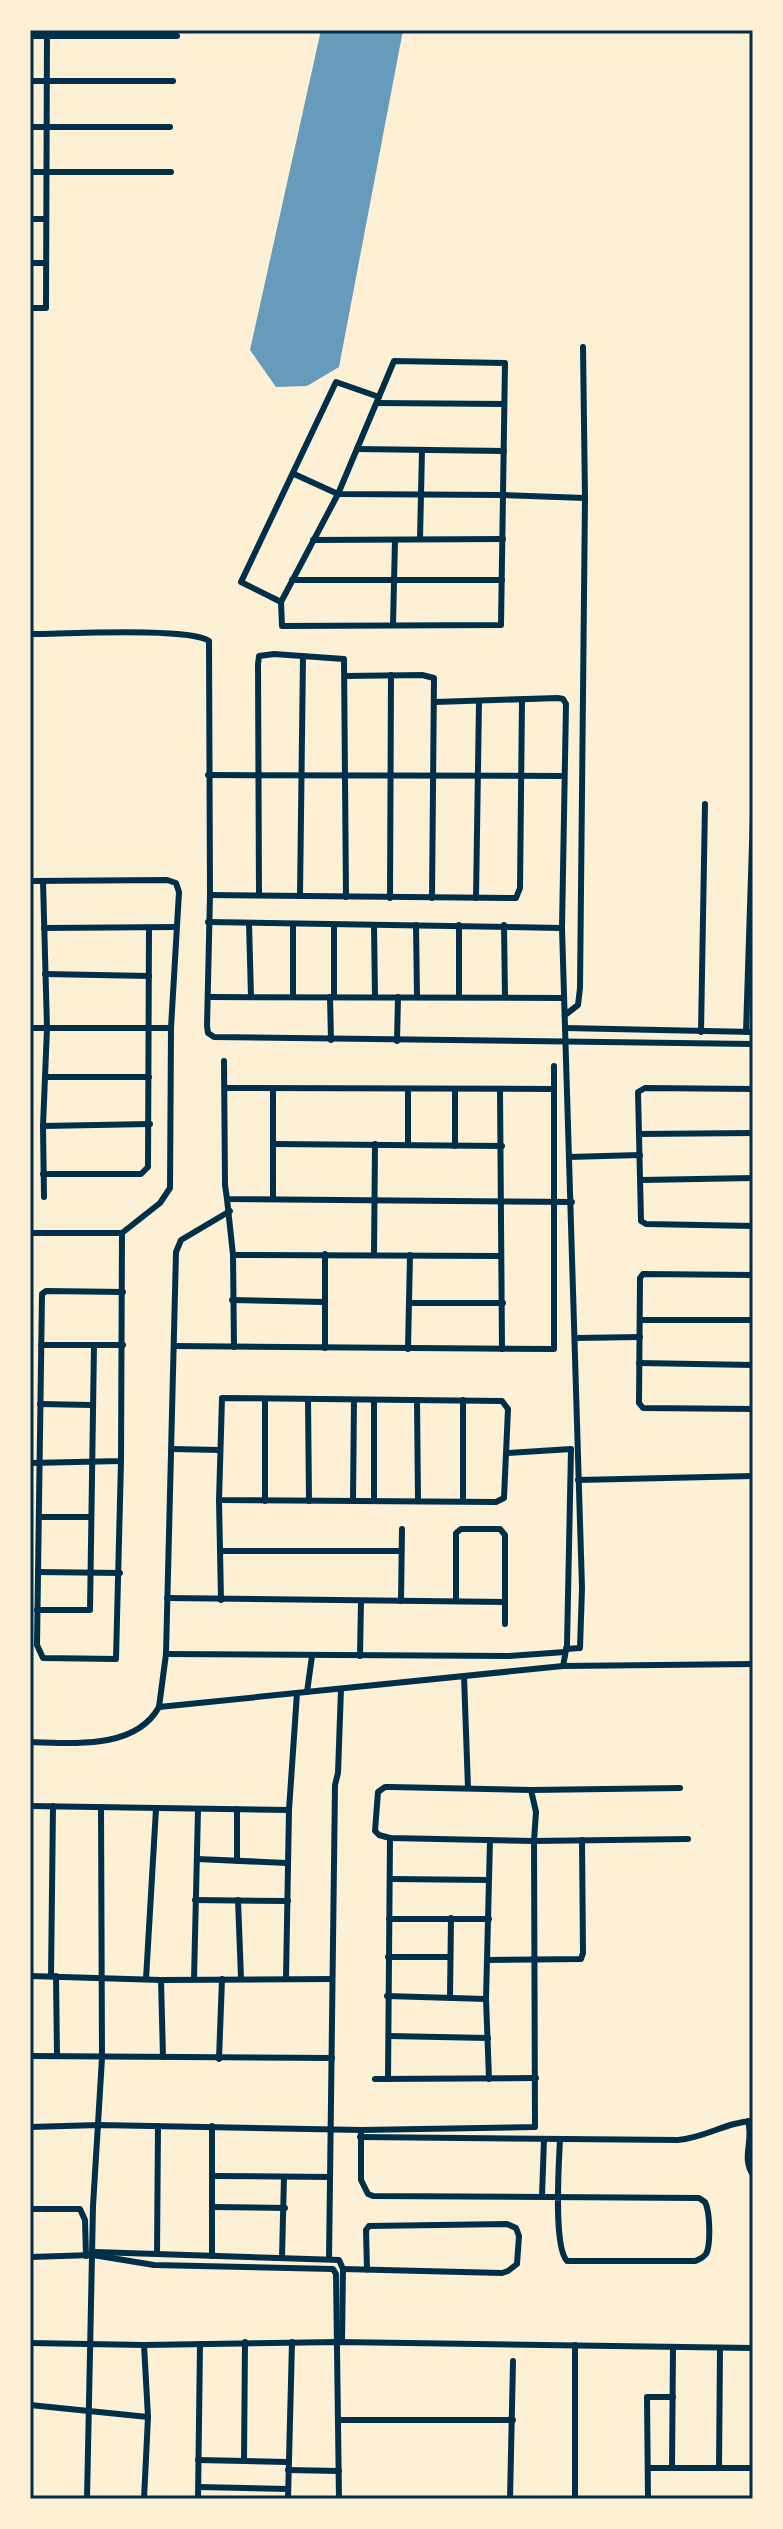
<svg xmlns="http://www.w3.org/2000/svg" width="783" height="2529" font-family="Merriweather,serif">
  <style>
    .water { fill: #669bbc }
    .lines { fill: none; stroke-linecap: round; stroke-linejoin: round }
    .minor { stroke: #003049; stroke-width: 6 }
    .neatline { fill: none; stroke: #003049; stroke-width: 3 }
  </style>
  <rect width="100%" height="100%" fill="#fdf0d5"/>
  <!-- water -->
  <polygon class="water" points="321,30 403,30 339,367 307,386 276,387 250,350"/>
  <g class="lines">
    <!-- minor -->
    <g class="minor">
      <polyline points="30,36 177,36"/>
      <polyline points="30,81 173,81"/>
      <polyline points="30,127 170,127"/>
      <polyline points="30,172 171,172"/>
      <polyline points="30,219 46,219"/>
      <polyline points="30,263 46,263"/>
      <polyline points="30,308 46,308 47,30"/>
      <polygon points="394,361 505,363 501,625 282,626 281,602 338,494"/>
      <polyline points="377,403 504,404"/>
      <polyline points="357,449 504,451"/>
      <polyline points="294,474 338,494 504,495 585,498"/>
      <polyline points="420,539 422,450"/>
      <polyline points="313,540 503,539"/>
      <polyline points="292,580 502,580"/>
      <polyline points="281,602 241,582 336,382 379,397"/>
      <polyline points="393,625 395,540"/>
      <path d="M30,634C61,634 190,627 209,641L210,895L207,1026L208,1033L214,1037L753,1044"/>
      <polyline points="345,676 422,675 434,678 432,898"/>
      <polyline points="435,702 558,698 563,699 566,704 562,928 582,1588 580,1648 566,1649"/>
      <polyline points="208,775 564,776"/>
      <polyline points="30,881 167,880 176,883 179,892 171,1028 170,1188 160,1203 122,1233 30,1233"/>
      <polyline points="43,881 47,1028 43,1126 44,1197"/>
      <polyline points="210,895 516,898 520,888 522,700"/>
      <polyline points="259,895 258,664 259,656 274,654 344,659 346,897"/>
      <polyline points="300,896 303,656"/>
      <polyline points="390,898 391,675"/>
      <polyline points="476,898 479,702"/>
      <polyline points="208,922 562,928"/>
      <polyline points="249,923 251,997"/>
      <polyline points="293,924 293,997"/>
      <polyline points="334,925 334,997"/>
      <polyline points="374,925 375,997"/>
      <polyline points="416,925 417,997"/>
      <polyline points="504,925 505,997"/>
      <polyline points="44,928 176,927"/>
      <polyline points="45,974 149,976"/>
      <polyline points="209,997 564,998"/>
      <polyline points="330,997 331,1040"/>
      <polyline points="459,997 459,925"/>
      <polyline points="565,1015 578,1005 580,988 585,498 583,347"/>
      <polyline points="30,1028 171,1028"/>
      <polyline points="565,1028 753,1032"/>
      <polyline points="701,1032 705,804"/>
      <polyline points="746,1032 753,813"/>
      <polyline points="397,1041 398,997"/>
      <polyline points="224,1061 225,1185 227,1199 572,1202"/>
      <polyline points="45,1077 149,1077"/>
      <polyline points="225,1088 553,1089"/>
      <polyline points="273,1089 273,1199"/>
      <polyline points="408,1089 408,1145"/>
      <polyline points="753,1089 645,1088 638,1092 641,1221 646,1224 753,1226"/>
      <polyline points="500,1090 502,1349"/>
      <polyline points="43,1126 150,1124"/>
      <polyline points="640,1134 753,1133"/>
      <polyline points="273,1144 502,1146"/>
      <polyline points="455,1146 455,1090"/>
      <polyline points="569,1157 640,1155"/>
      <polyline points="43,1174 141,1174 148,1167 149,928"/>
      <polyline points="641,1180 753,1178"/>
      <polyline points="227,1199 233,1255 234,1347"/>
      <polyline points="233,1255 501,1256"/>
      <polyline points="374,1255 375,1144"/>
      <polyline points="753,1275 643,1274 640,1278 639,1403 643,1408 753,1409"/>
      <polyline points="232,1300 323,1302"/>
      <polyline points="409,1303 503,1303"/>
      <polyline points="640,1320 753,1320"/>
      <polyline points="576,1338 640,1337"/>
      <polyline points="41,1345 123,1345"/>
      <polyline points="174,1346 554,1349 554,1066"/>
      <polyline points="325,1348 325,1254"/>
      <polyline points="408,1349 410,1255"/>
      <polyline points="639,1363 753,1365"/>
      <polygon points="222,1398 502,1401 508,1409 504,1498 496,1502 219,1500"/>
      <polyline points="308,1400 309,1501"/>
      <polyline points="374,1400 374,1501"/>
      <polyline points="417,1400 418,1501"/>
      <polyline points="40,1404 92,1405"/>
      <polyline points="173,1449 219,1450"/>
      <polyline points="507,1453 571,1449 567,1645 563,1666"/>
      <polyline points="121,1461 116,1659 43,1658 37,1645 42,1294 46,1291 123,1292"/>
      <polyline points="30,1463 121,1461 122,1233"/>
      <polyline points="578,1480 753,1476"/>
      <polyline points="219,1500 221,1600"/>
      <polyline points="353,1500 354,1400"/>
      <polyline points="265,1501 265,1399"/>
      <polyline points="463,1501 463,1400"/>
      <polyline points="39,1517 91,1517"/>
      <polyline points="221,1551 401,1551"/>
      <polyline points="38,1572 120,1573"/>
      <polyline points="167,1598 505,1602"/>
      <polyline points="401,1601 402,1529"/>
      <polyline points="456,1601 456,1533 461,1529 500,1529 505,1535 505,1624"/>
      <polyline points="37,1610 90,1610 94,1345"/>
      <polyline points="166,1654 509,1656 565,1652"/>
      <polyline points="360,1656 361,1601"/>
      <polyline points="464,1676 468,1788"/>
      <polyline points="307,1692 312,1656"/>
      <polyline points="159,1707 166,1654 176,1252 181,1240 230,1211"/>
      <path d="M30,1742C73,1743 135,1750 159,1707L563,1666L753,1664"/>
      <polyline points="531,1790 680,1788"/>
      <polyline points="30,1806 289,1810"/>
      <polyline points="237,1809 237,1861"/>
      <polyline points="197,1859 287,1863"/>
      <polyline points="391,1879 489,1880"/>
      <polyline points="195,1900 288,1901"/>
      <polyline points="238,1900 241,1978"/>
      <polyline points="389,1919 489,1919"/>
      <polyline points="388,1957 450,1957"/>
      <polyline points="488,1960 581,1959 583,1953 582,1840"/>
      <polyline points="30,1976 161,1980 332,1979"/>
      <polyline points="51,1976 53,1806"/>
      <polyline points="56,1976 57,2056"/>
      <polyline points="286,1978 289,1810 297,1693"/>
      <polyline points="146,1979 156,1809"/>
      <polyline points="194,1979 198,1810"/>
      <polyline points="161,1980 163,2057"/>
      <polyline points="387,1996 486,1999"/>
      <polyline points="450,1997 451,1918"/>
      <polyline points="389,2036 488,2038"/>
      <polyline points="30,2056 332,2058"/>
      <polyline points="219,2059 222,1979"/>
      <polyline points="375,2079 536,2078"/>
      <polyline points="388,2079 390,1838"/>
      <polyline points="489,2079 486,1999 490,1840"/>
      <path d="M748,2121C754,2140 741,2158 753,2175"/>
      <polyline points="30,2127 99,2125 361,2130 535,2127 534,1841 536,1812 531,1790 391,1787 385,1787 378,1792 375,1831 379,1835 390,1838 534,1841 688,1839"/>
      <path d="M361,2130V2180L368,2194L373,2196L699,2198L705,2202C710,2211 711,2245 706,2254C702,2259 700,2259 695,2261H567C553,2246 559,2162 560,2139"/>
      <path d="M360,2137L678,2140C705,2138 726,2122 753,2121"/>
      <polyline points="212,2176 330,2177"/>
      <polyline points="542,2196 544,2139"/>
      <polyline points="212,2207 285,2208"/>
      <polyline points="30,2209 80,2209 85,2220 86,2256"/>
      <polyline points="95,2252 339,2260 343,2269 342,2342"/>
      <polyline points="157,2253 158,2126"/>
      <polyline points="212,2256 212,2126"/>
      <polyline points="30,2257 93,2255 154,2265 333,2269 336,2274 339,2499"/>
      <polyline points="282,2257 284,2177"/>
      <polyline points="329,2259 335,1785 338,1773 341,1689"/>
      <polyline points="343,2269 502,2273 508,2271 517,2264 519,2236 516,2228 507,2224 369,2226 366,2230 367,2270"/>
      <polyline points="30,2343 144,2345 338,2342 753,2348"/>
      <polyline points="30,2405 148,2417"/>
      <polyline points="339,2420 513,2420"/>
      <polyline points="198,2460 287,2462"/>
      <polyline points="244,2460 245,2342"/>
      <polyline points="649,2468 753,2468"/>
      <polyline points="672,2468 673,2348"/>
      <polyline points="719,2468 720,2348"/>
      <polyline points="288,2470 339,2471"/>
      <polyline points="199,2487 288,2489"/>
      <polyline points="87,2499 93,2206 102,2058 101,1807"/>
      <polyline points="144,2499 148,2417 144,2345"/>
      <polyline points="198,2499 200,2344"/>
      <polyline points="288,2499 292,2342"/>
      <polyline points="510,2499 513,2361"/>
      <polyline points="575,2499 575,2345"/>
      <polyline points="648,2499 647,2397 673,2397"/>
    </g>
  </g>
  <!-- border -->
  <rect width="783" height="2529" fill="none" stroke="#fdf0d5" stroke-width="64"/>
  <rect x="32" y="32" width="719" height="2465" class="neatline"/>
</svg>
